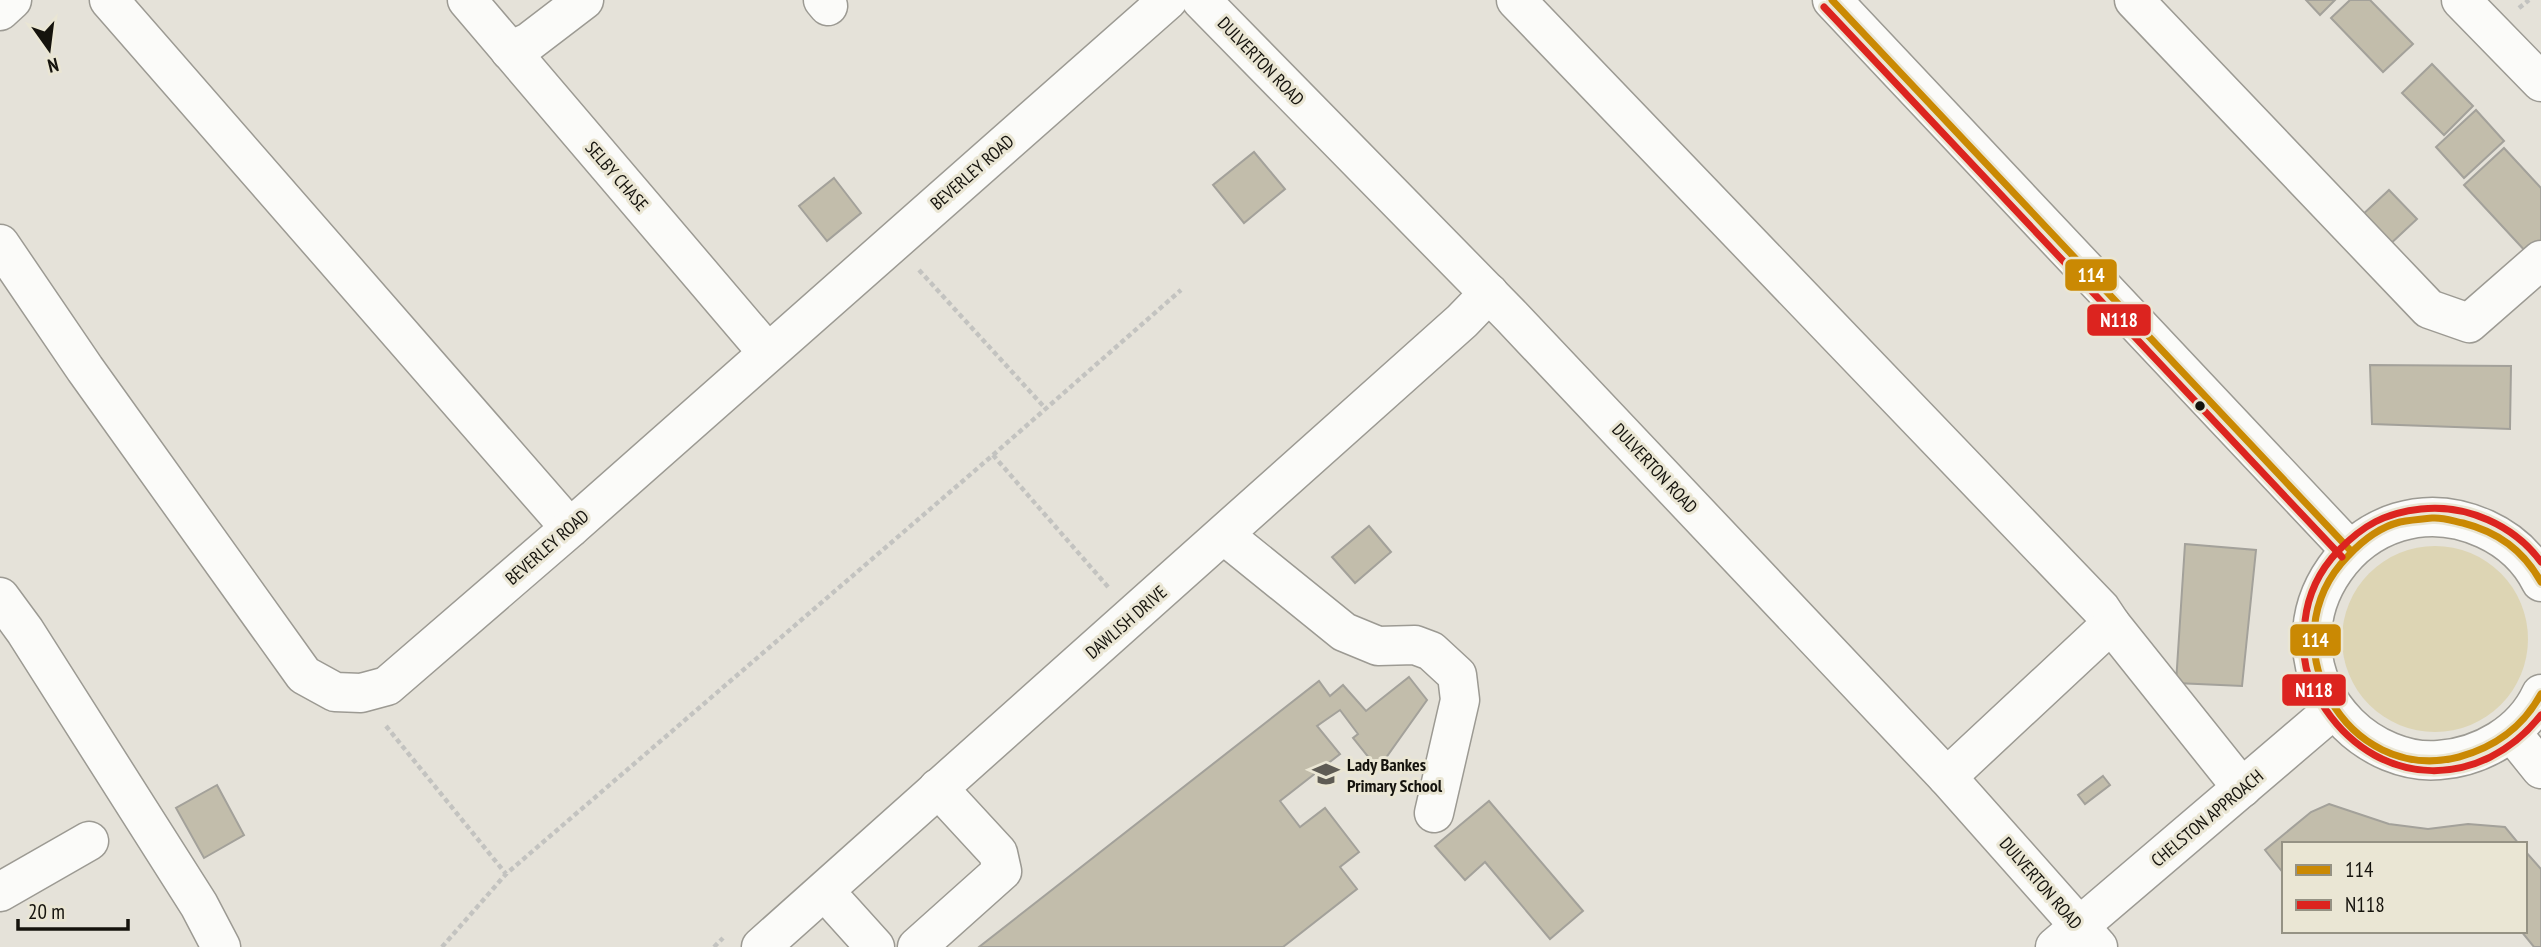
<svg xmlns="http://www.w3.org/2000/svg" width="2541" height="947" font-family="'PT Sans Narrow',sans-serif">
  <style>
    .green { fill: #ddd5b4 }
    .building { fill: #c2bdab; stroke: #a3a19a; stroke-width: 2 }
    .lines { fill: none; stroke-linecap: round; stroke-linejoin: round }
    .minor-casing { stroke: #9c9a93; stroke-width: 41 }
    .path { stroke: #c3c3c0; stroke-width: 4.5; stroke-dasharray: 5 3.5; stroke-linecap: butt }
    .minor { stroke: #fbfbf9; stroke-width: 38 }
    .bus-1-casing { stroke: #eae6d4; stroke-width: 12 }
    .bus-2-casing { stroke: #eae6d4; stroke-width: 12 }
    .bus-1 { stroke: #ca8903; stroke-width: 7 }
    .bus-2 { stroke: #dc241f; stroke-width: 7 }
    .bus-dot { fill: #15130d; stroke: #eae6d4; stroke-width: 2.5 }
    .labels { text-anchor: middle; dominant-baseline: central; stroke-width: 6; stroke-linejoin: round; paint-order: stroke }
    .street-label { font-size: 18px; fill: #15130d; stroke: #eae6d4 }
    .poi-label { font-size: 18px; font-weight: bold; fill: #15130d; stroke: #eae6d4; text-anchor: start }
    .line-badge { stroke: #eae6d4; stroke-width: 2.5 }
    .badge-label { font-size: 19px; text-anchor: middle; font-weight: bold; fill: #fff }
  </style>
  <rect width="100%" height="100%" fill="#e5e2d9"/>
  <!-- green -->
  <circle class="green" cx="2435" cy="639" r="93"/>
  <!-- building -->
  <g class="building">
    <polygon points="2306,0 2335,0 2320,15"/>
    <polygon points="2350,0 2370,0 2413,44 2383,72 2331,18"/>
    <polygon points="2432,64 2473,106 2444,135 2402,93"/>
    <polygon points="2476,110 2504,141 2464,178 2436,147"/>
    <polygon points="2504,148 2541,188 2541,242 2528,254 2464,185"/>
    <polygon points="1254,152 1285,189 1244,223 1213,185"/>
    <polygon points="834,178 861,213 827,241 799,206"/>
    <polygon points="2389,190 2417,219 2387,247 2360,217"/>
    <polygon points="2370,365 2511,366 2510,429 2372,424"/>
    <polygon points="1369,526 1391,552 1355,583 1332,557"/>
    <polygon points="2185,544 2256,550 2242,686 2176,683"/>
    <polygon points="1409,677 1427,700 1378,769 1353,738 1358,734 1340,710 1317,726 1340,754 1280,801 1300,827 1325,808 1359,852 1340,867 1357,889 1283,947 979,947 1319,681 1330,696 1343,685 1366,711"/>
    <polygon points="2103,776 2110,785 2085,804 2078,795"/>
    <polygon points="217,785 244,835 204,858 176,808"/>
    <polygon points="1489,801 1583,911 1550,939 1485,862 1465,880 1435,846"/>
    <polygon points="2329,804 2389,824 2428,829 2468,824 2505,827 2519,844 2284,844 2284,874 2265,850 2311,812"/>
    <polygon points="2525,851 2541,869 2541,947 2534,947 2521,931 2525,931"/>
  </g>
  <g class="lines">
    <!-- minor casing -->
    <g class="minor-casing">
      <g id="minor">
        <polyline points="109,0 570,528"/>
        <polyline points="467,0 767,352"/>
        <polyline points="823,0 828,6"/>
        <polyline points="1201,0 1512,317 1947,777 2098,947"/>
        <polyline points="1516,0 2101,609 2111,624 1947,777"/>
        <polyline points="1832,0 2350,550"/>
        <polyline points="2134,0 2429,309 2469,323 2541,260"/>
        <polyline points="2461,0 2541,82"/>
        <polyline points="0,11 12,0"/>
        <polyline points="510,51 529,42 584,0"/>
        <polyline points="0,244 85,369 304,675 335,692 361,693 387,686 570,528 1168,0"/>
        <polyline points="1224,535 1344,632 1378,646 1415,645 1431,651 1457,675 1460,700 1434,813"/>
        <path d="M2541,582C2529,558 2509,540 2485,529C2362,473 2253,627 2348,724C2371,747 2406,763 2439,760C2481,757 2523,733 2541,694"/>
        <polyline points="0,597 25,631 199,905 221,947"/>
        <polyline points="2111,624 2242,788"/>
        <polyline points="2512,733 2541,769"/>
        <polyline points="0,892 89,841"/>
        <polyline points="838,906 875,947"/>
        <polyline points="761,947 1462,321 1489,293"/>
        <polyline points="917,947 1002,871 998,853 938,788"/>
        <polyline points="2055,947 2334,709"/>
      </g>
    </g>
    <!-- path -->
    <g class="path">
      <polyline points="2519,8 2529,0"/>
      <polyline points="919,270 1046,409"/>
      <polyline points="993,455 1181,290"/>
      <polyline points="386,726 506,874 993,455 1109,588"/>
      <polyline points="442,947 506,874"/>
      <polyline points="714,947 723,938"/>
    </g>
    <!-- minor -->
    <use href="#minor" class="minor"/>
    <!-- bus-1 casing -->
    <g class="bus-1-casing">
      <g id="bus-1">
        <polyline points="1832,0 2350,550"/>
        <path d="M2541,582C2523,550 2498,532 2463,523C2453,521 2443,517 2432,518C2422,519 2411,520 2400,522C2380,527 2361,542 2348,556C2265,641 2346,786 2459,757C2496,747 2523,727 2541,694"/>
      </g>
    </g>
    <!-- bus-2 casing -->
    <g class="bus-2-casing">
      <g id="bus-2">
        <polyline points="1824,7 2342,557"/>
        <path d="M2541,562C2514,525 2466,504 2421,509C2385,513 2363,525 2338,551C2320,570 2308,594 2305,621C2300,655 2306,682 2326,710C2381,790 2482,790 2541,715"/>
      </g>
    </g>
    <!-- bus-1 -->
    <use href="#bus-1" class="bus-1"/>
    <!-- bus-2 -->
    <use href="#bus-2" class="bus-2"/>
  </g>
  <!-- icons -->
  <defs>
    <g id="school-bare" transform="scale(2.1)"><path d="M0-5L7-2L0 1L-7-2ZM-4 1L0 2.5L4 1V4Q0 6-4 4Z" fill="#5e5b54" stroke="#eae6d4" stroke-width="2.5" paint-order="stroke"/></g>
  </defs>
  <g fill-rule="evenodd">
    <use href="#school-bare" x="1326" y="774"/>
  </g>
  <!-- markers -->
  <circle class="bus-dot" cx="2200" cy="406" r="6"/>
  <g class="labels">
    <!-- street labels -->
    <g class="street-label">
      <text transform="translate(1261 61) rotate(46)">DULVERTON ROAD</text>
      <text transform="translate(972 172) rotate(-41)">BEVERLEY ROAD</text>
      <text transform="translate(617 176) rotate(49)">SELBY CHASE</text>
      <text transform="translate(1655 468) rotate(47)">DULVERTON ROAD</text>
      <text transform="translate(547 547) rotate(-41)">BEVERLEY ROAD</text>
      <text transform="translate(1126 622) rotate(-41)">DAWLISH DRIVE</text>
      <text transform="translate(2207 818) rotate(-40)">CHELSTON APPROACH</text>
      <text transform="translate(2041 883) rotate(49)">DULVERTON ROAD</text>
    </g>
    <!-- poi labels -->
    <g class="poi-label">
      <text x="1347" y="764">Lady Bankes<tspan x="1347" dy="21">Primary School</tspan></text>
    </g>
  </g>
  <g class="line-badge">
    <rect x="2064" y="258" width="54" height="34" rx="7" fill="#ca8903"/>
    <rect x="2086" y="303" width="66" height="34" rx="7" fill="#dc241f"/>
    <rect x="2289" y="623" width="53" height="34" rx="7" fill="#ca8903"/>
    <rect x="2281" y="673" width="66" height="34" rx="7" fill="#dc241f"/>
  </g>
  <g class="badge-label">
    <text x="2091" y="282">114</text>
    <text x="2119" y="327">N118</text>
    <text x="2315" y="647">114</text>
    <text x="2314" y="697">N118</text>
  </g>
  <!-- legend -->
  <rect x="2282" y="842" width="245" height="91" fill="#eae6d4" stroke="#959284" stroke-width="2"/>
  <rect x="2296" y="865" width="35" height="10" fill="#ca8903" stroke="#959284" stroke-width="2"/>
  <text x="2345" y="877" font-size="21" fill="#15130d">114</text>
  <rect x="2296" y="900" width="35" height="10" fill="#dc241f" stroke="#959284" stroke-width="2"/>
  <text x="2345" y="912" font-size="21" fill="#15130d">N118</text>
  <!-- north arrow -->
  <g transform="translate(49 49) rotate(166)" stroke="#eae6d4" stroke-width="5" paint-order="stroke">
  <path d="M0-5L12 26L0 18L-12 26Z" fill="#15130d"/>
  <text y="-10" font-size="19" font-weight="bold" text-anchor="middle" fill="#15130d">N</text>
  </g>
  <!-- scale -->
  <path d="M18 919v10h110v-10" fill="none" stroke="#15130d" stroke-width="3.5"/>
  <text x="28" y="919" font-size="21" fill="#15130d" stroke="#eae6d4" stroke-width="5" paint-order="stroke">20 m</text>
</svg>
